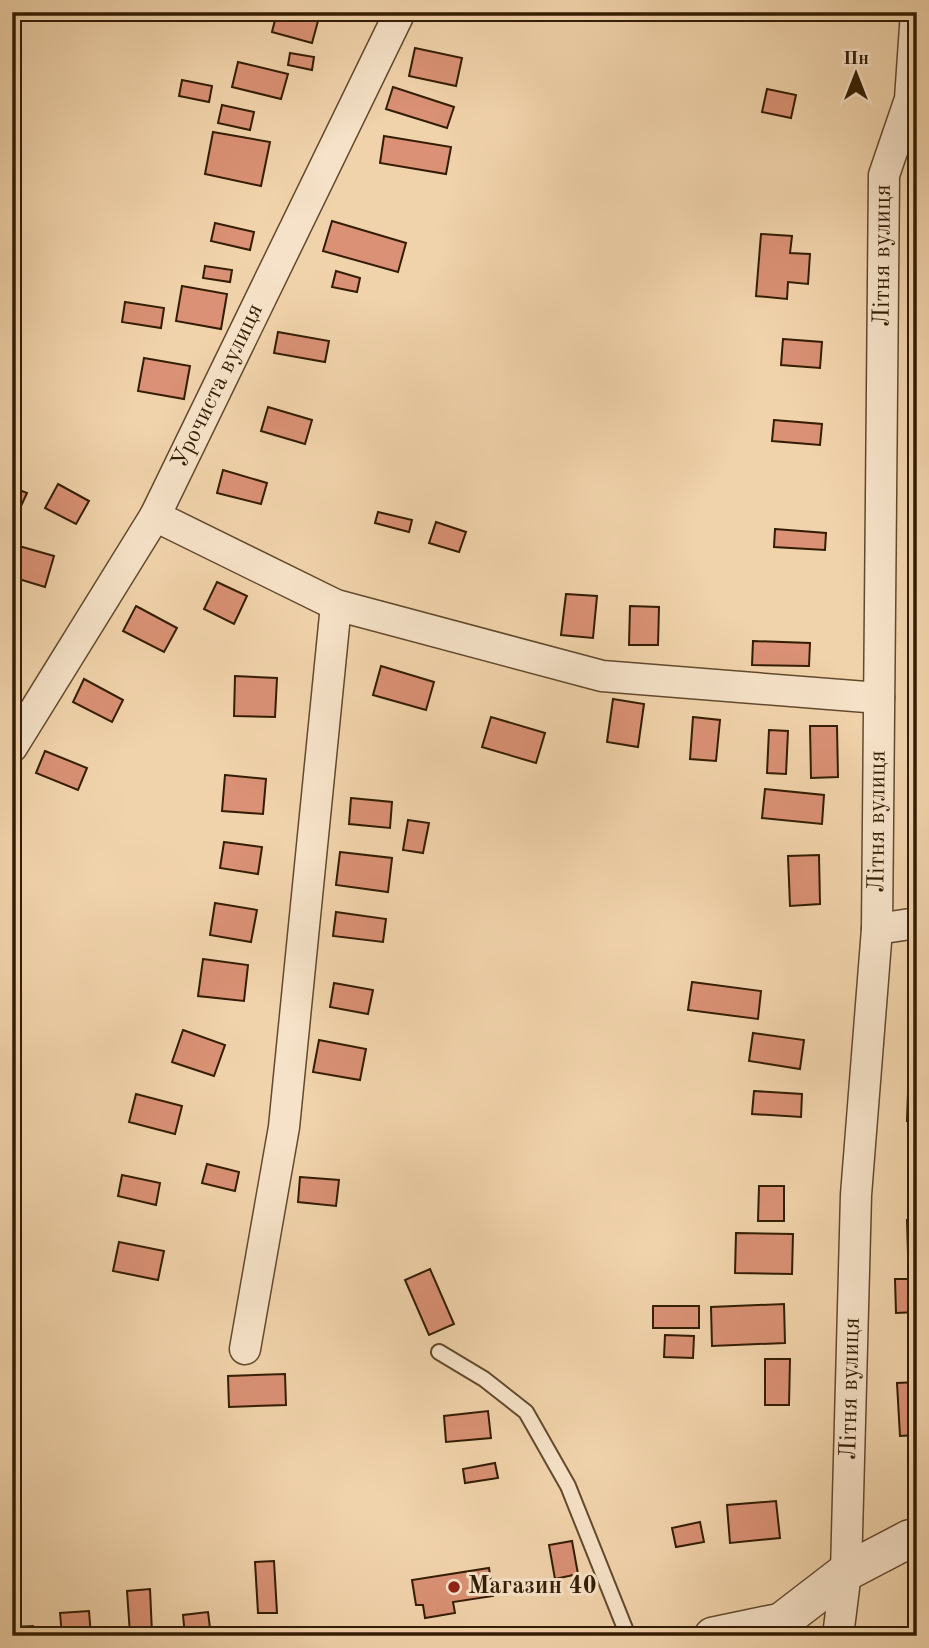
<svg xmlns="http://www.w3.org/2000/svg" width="929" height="1648" font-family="'Old Standard TT',serif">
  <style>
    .building { fill: #da9175; stroke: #331d02; stroke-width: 2 }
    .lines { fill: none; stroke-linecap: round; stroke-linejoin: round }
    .service-casing { stroke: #624a2c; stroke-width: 18 }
    .minor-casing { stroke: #624a2c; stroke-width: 33 }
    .tertiary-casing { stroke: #624a2c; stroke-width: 40 }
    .service { stroke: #f6e2c8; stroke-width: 14 }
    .minor { stroke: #f6e2c8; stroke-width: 30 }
    .tertiary { stroke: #f6e2c8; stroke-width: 37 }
    .poi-dot { fill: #8f2418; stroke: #f6e2c8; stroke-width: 2.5 }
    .labels { text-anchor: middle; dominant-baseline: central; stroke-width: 6; stroke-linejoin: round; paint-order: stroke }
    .street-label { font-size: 24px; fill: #331d02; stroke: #f6e2c8 }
    .poi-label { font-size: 24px; font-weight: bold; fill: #331d02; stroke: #f6e2c8; text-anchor: start }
  </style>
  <rect width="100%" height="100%" fill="#f1d3ab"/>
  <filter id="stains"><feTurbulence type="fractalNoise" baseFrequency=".00286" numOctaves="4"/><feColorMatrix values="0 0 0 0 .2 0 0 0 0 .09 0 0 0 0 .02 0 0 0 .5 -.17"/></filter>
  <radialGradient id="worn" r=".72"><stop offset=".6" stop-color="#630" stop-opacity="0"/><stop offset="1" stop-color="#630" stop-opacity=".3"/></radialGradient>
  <!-- building -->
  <g class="building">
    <polygon points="277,12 318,21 312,43 272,32"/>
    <polygon points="415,48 462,58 456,86 409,76"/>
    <polygon points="290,53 314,57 312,70 288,65"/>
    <polygon points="238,62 288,74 281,99 232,87"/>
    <polygon points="182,80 212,86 209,102 179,96"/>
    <polygon points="393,87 454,107 447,128 386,109"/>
    <polygon points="767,89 796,95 791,118 762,112"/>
    <polygon points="222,105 254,112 250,130 218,123"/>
    <polygon points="213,132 270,142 261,186 205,174"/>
    <polygon points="384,136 451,147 446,174 380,163"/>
    <polygon points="332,221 406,243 398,272 323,251"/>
    <polygon points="215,223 254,232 250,250 211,241"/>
    <polygon points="761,234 792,236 790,253 810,254 808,284 788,282 787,299 756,296"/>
    <polygon points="205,266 232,270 230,282 203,278"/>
    <polygon points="336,271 360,278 357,292 332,287"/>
    <polygon points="182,286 227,294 221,329 176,321"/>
    <polygon points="125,302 164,308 161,328 122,322"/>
    <polygon points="278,332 329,341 325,362 274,353"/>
    <polygon points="783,339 822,342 820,368 781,365"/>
    <polygon points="144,358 190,366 184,399 138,391"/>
    <polygon points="268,407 312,420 305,444 261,431"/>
    <polygon points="774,420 822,424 820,445 772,441"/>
    <polygon points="223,470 267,483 261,504 217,493"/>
    <polygon points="58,484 89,501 76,524 45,508"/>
    <polygon points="12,487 27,493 15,519 12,517"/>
    <polygon points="378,512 412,520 409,532 375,523"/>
    <polygon points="436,522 466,532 459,552 429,543"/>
    <polygon points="775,529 826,533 825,550 774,547"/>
    <polygon points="12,544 54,556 45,587 12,577"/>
    <polygon points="217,582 247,596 234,624 204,609"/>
    <polygon points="566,594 597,596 593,638 561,635"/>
    <polygon points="136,606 177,628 164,652 123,631"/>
    <polygon points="630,606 659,607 658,645 629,645"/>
    <polygon points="753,641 810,643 809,666 752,665"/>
    <polygon points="381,666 434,682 426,710 373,695"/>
    <polygon points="235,676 277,678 275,717 234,716"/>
    <polygon points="84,679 123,700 112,722 73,702"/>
    <polygon points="613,699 644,704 638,747 607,742"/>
    <polygon points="491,717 545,733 536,763 482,747"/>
    <polygon points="693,717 720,720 716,761 690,759"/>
    <polygon points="810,726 837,726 838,777 811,778"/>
    <polygon points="769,730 788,731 786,774 767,773"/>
    <polygon points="45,751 87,768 78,790 36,773"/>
    <polygon points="225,775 266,779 263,814 222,811"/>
    <polygon points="765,789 824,795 822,824 762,818"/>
    <polygon points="351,798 392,802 390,828 349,824"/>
    <polygon points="408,820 429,823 423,853 403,850"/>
    <polygon points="224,842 262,847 258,874 220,868"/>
    <polygon points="340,852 392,858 388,892 336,885"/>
    <polygon points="819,855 820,904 790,906 788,856"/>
    <polygon points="215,903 257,910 251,942 210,935"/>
    <polygon points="336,912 386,919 383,942 333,936"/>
    <polygon points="203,959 248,965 244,1001 198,996"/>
    <polygon points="692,982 761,991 758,1019 688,1010"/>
    <polygon points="334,983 373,990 368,1014 330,1007"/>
    <polygon points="183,1030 225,1045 214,1076 172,1062"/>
    <polygon points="753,1033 804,1040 800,1069 749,1061"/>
    <polygon points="319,1040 366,1049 360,1080 313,1072"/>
    <polygon points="754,1091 802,1094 801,1117 752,1114"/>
    <polygon points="908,1093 917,1094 917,1122 907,1121"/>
    <polygon points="136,1094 182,1106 175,1134 129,1122"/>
    <polygon points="207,1164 239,1172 235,1191 202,1183"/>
    <polygon points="122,1175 160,1183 156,1205 118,1196"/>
    <polygon points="300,1177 339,1180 336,1206 298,1202"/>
    <polygon points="759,1186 784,1186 784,1221 758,1221"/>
    <polygon points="907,1220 917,1220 917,1252 908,1253"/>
    <polygon points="736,1233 793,1234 792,1274 735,1273"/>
    <polygon points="119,1242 164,1251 158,1280 113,1271"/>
    <polygon points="430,1269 454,1324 429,1335 405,1280"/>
    <polygon points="895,1279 917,1279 917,1312 896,1313"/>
    <polygon points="784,1304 785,1343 712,1346 711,1307"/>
    <rect x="653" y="1306" width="46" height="22"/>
    <polygon points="665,1335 694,1336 693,1358 664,1357"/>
    <polygon points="765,1359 790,1359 789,1405 765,1405"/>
    <polygon points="285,1374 286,1405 229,1407 228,1376"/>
    <polygon points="917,1382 917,1435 900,1436 897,1383"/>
    <polygon points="488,1411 491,1438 446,1442 444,1416"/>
    <polygon points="495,1463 498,1478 465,1483 463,1469"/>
    <polygon points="776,1501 780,1538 730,1543 727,1505"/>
    <polygon points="700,1522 704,1542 676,1547 672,1528"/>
    <polygon points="572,1541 578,1574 555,1579 549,1545"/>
    <polygon points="274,1561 277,1613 258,1613 255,1562"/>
    <polygon points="489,1568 493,1596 453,1602 455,1613 425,1618 423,1605 416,1605 412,1580"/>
    <polygon points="150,1589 152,1633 130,1634 127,1591"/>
    <polygon points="89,1611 91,1636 62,1636 60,1613"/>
    <polygon points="208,1612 211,1636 185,1636 183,1615"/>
    <polygon points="33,1626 34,1636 12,1636 12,1627"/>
  </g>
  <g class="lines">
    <!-- service casing -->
    <g class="service-casing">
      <polyline id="service" points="439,1352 484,1379 526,1412 568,1486 628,1636"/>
    </g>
    <!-- minor casing -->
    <g class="minor-casing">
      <g id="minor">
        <polyline points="155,516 336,605 602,676 879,698"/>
        <path id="s1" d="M12,747L155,516L400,12"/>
        <polyline points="877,929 917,923"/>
        <polyline points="245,1349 284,1127 336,605"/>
        <path id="s2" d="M838,1636L846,1572L856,1195L877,929L884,175L910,99L916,12"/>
      </g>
    </g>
    <!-- tertiary casing -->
    <g class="tertiary-casing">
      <polyline id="tertiary" points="713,1636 781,1622 846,1572 909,1539 917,1537"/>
    </g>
    <!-- service -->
    <use href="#service" class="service"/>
    <!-- minor -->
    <use href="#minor" class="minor"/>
    <!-- tertiary -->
    <use href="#tertiary" class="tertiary"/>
  </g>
  <!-- markers -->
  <circle class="poi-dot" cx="454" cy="1587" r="7"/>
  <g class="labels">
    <!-- street labels -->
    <g class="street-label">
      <text stroke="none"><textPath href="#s2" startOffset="1382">Літня вулиця</textPath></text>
      <text stroke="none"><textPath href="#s1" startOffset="416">Урочиста вулиця</textPath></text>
      <text stroke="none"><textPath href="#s2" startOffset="816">Літня вулиця</textPath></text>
      <text stroke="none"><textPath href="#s2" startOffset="248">Літня вулиця</textPath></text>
    </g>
    <!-- poi labels -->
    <g class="poi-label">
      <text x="468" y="1587">Магазин 40</text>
    </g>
  </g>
  <!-- margin -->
  <rect width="929" height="1648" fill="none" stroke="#f1d3ab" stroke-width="42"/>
  <rect x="14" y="14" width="901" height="1620" fill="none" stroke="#331d02" stroke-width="3.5"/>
  <rect x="21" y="21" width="887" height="1606" fill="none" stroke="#331d02" stroke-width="2"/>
  <!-- north arrow -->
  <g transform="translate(856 74)" stroke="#f6e2c8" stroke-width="5" paint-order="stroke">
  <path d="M0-5L12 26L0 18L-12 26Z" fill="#331d02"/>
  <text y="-10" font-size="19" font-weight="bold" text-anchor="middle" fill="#331d02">Пн</text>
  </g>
  <rect width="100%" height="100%" filter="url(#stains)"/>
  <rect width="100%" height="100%" fill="url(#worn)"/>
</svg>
